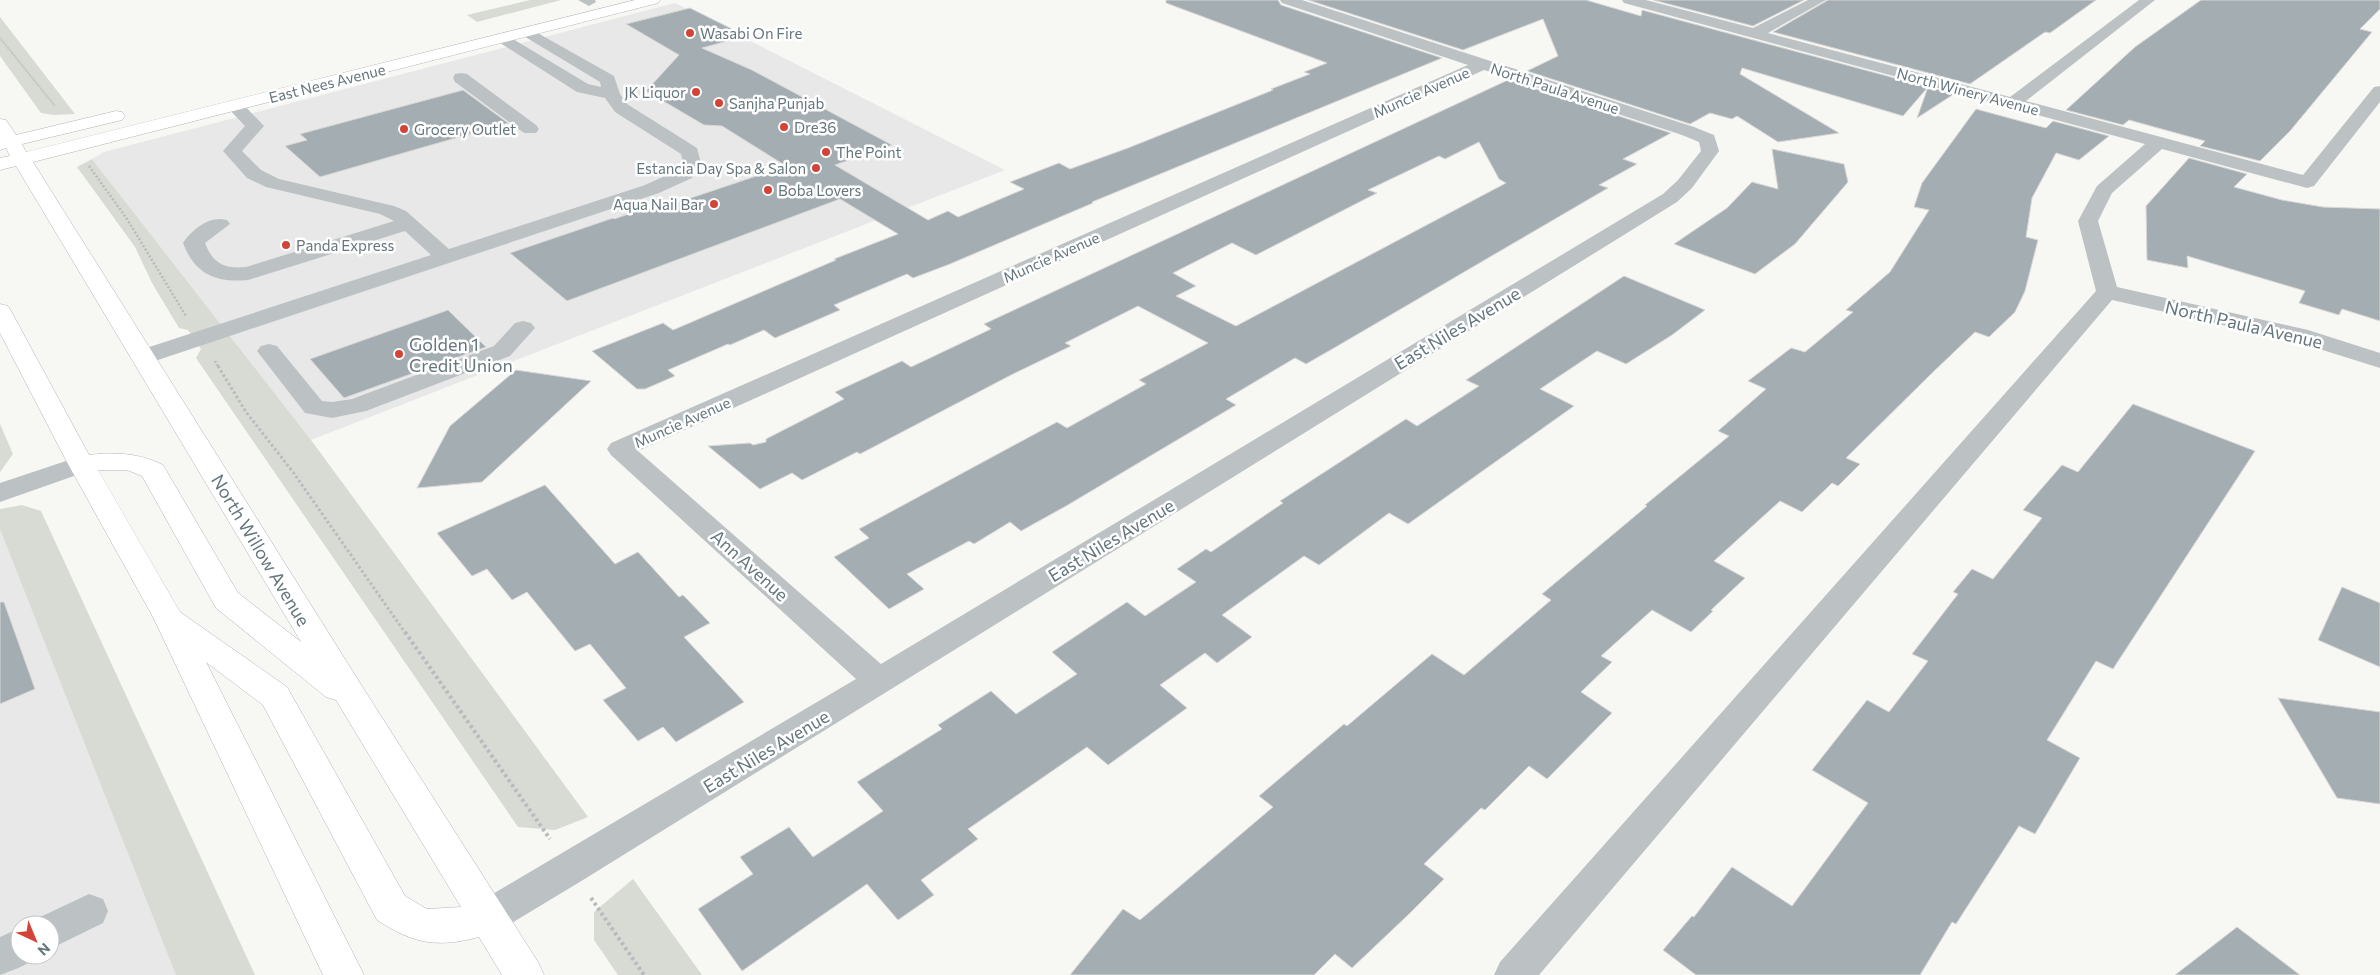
<svg xmlns="http://www.w3.org/2000/svg" width="2380" height="975" font-family="Commissioner,sans-serif">
  <style>
    .built { fill: #e8e8e8; fill-rule: evenodd }
    .green { fill: #d8dbd4 }
    .building { fill: #a4adb1; stroke: #d9d8d7; fill-rule: evenodd }
    .lines { fill: none; stroke-linecap: round; stroke-linejoin: round }
    .major-casing { stroke: #b0b6b9; stroke-width: 1 }
    .path-far3 { stroke: #b7bbbd; stroke-width: 2; stroke-dasharray: 1 1; stroke-linecap: butt }
    .path-far2 { stroke: #b7bbbd; stroke-width: 2.5; stroke-dasharray: 2 2; stroke-linecap: butt }
    .path-far1 { stroke: #b7bbbd; stroke-width: 3; stroke-dasharray: 2.5 2.5; stroke-linecap: butt }
    .path { stroke: #b7bbbd; stroke-width: 4; stroke-dasharray: 3 3; stroke-linecap: butt }
    .minor { fill: #bcc2c4; fill-rule: evenodd }
    .major { fill: #fff; fill-rule: evenodd }
    .poi-dot { fill: #d44337; stroke: #fff; stroke-width: 2 }
    .labels { text-anchor: middle; dominant-baseline: central; stroke-width: 5; stroke-linejoin: round; paint-order: stroke }
    .far-poi-label { font-size: 15px; fill: #65767d; stroke: #fff; text-anchor: start }
    .far-street-label { font-size: 15px; fill: #65767d; stroke: #fff }
    .street-label { font-size: 18px; fill: #65767d; stroke: #fff }
    .poi-label { font-size: 18px; fill: #65767d; stroke: #fff; text-anchor: start }
  </style>
  <rect width="100%" height="100%" fill="#f7f7f4"/>
  <!-- built -->
  <g class="built">
    <polygon points="675,3 1005,170 311,440 92,159 104,152"/>
    <path d="M0,528L177,975H0ZM20,925H50V955H20Z"/>
  </g>
  <!-- green -->
  <g class="green">
    <polygon points="530,0 561,0 477,22 467,15"/>
    <polygon points="0,17 75,114 54,115 41,113 0,56"/>
    <polygon points="92,159 311,440 588,817 555,830 518,827 196,358 201,349 188,330 179,328 152,283 135,247 77,167"/>
    <polygon points="0,424 13,454 0,472"/>
    <polygon points="22,505 41,511 255,975 176,975 0,529 0,509"/>
    <polygon points="633,879 702,975 618,975 594,940 594,912"/>
  </g>
  <!-- building -->
  <g class="building">
    <polygon points="1166,0 1278,0 1281,5 1442,58 1092,202 1093,203 950,264 913,278 907,274 888,282 834,305 840,310 775,338 764,330 730,345 728,344 668,370 675,376 645,389 637,389 592,351 663,323 673,330 836,260 834,259 898,234 840,199 567,301 510,253 613,218 614,219 643,209 658,209 786,166 722,126 704,125 646,91 679,55 626,24 690,8 746,36 702,48 752,70 892,145 835,165 928,220 948,211 958,217 1024,189 1010,182 1059,163 1070,169 1128,148 1273,90 1271,89 1310,74 1304,72 1327,63 1166,3"/>
    <polygon points="1308,0 1586,0 1641,16 1642,10 1928,87 1903,116 1742,68 1740,74 1839,133 1778,142 1737,116 1732,119 1710,113 1690,124 1527,71 1558,56 1543,19 1463,50"/>
    <polygon points="1653,0 1804,0 1753,26"/>
    <polygon points="1828,0 2096,0 2050,33 2045,32 1970,84 1773,32"/>
    <polygon points="2201,0 2380,0 2380,9 2360,29 2372,32 2290,131 2260,161 2200,146 2205,141 2129,120 2123,125 2066,110 2135,47"/>
    <path d="M1508,80L1671,133L1623,159L1637,164L1599,185L1608,188L1334,348L1306,364L1295,358L1226,399L1236,405L1066,506L1021,531L1010,522L974,544L969,541L907,574L924,589L889,609L834,557L869,538L859,529L1057,422L1067,428L1146,384L1139,380L1208,343L1138,306L1065,343L1071,346L1011,375L860,454L857,452L802,480L792,473L760,489L708,446L750,443L753,445L766,442V439L844,399L835,392L902,361L911,367L991,329L984,324ZM1479,142L1499,179L1506,183L1236,326L1176,296L1196,286L1173,273L1232,243L1256,255L1377,193L1368,190L1439,156L1445,159Z"/>
    <polygon points="1928,87 1954,94 1917,118"/>
    <polygon points="463,90 508,123 320,177 285,146 307,140 300,134"/>
    <polygon points="1976,109 2046,128 2053,121 2109,136 2079,160 2056,153 2032,198 2026,237 2038,240 2025,291 2015,312 1989,337 1975,332 1931,374 1846,458 1860,464 1838,486 1832,483 1802,512 1780,501 1714,561 1745,578 1711,610 1713,611 1691,632 1652,610 1601,656 1612,662 1581,692 1612,713 1547,779 1529,766 1485,810 1481,808 1424,864 1444,879 1409,914 1352,968 1335,954 1314,975 1070,975 1123,909 1140,920 1273,807 1259,796 1344,724 1347,726 1432,654 1464,675 1551,600 1542,594 1647,506 1645,505 1729,436 1718,431 1766,389 1748,381 1791,348 1805,352 1853,312 1846,310 1890,272 1929,210 1914,207 1922,183"/>
    <polygon points="1772,149 1844,164 1848,182 1795,244 1755,274 1674,244 1727,208 1752,182 1778,189"/>
    <polygon points="2189,158 2247,174 2234,187 2282,200 2323,207 2380,209 2380,321 2342,309 2339,315 2299,303 2305,291 2187,256 2188,268 2147,260 2146,206"/>
    <polygon points="1624,276 1705,310 1672,335 1626,364 1597,351 1540,389 1574,406 1408,524 1389,513 1319,565 1304,556 1222,615 1252,637 1217,663 1205,653 1160,685 1187,708 1108,765 1087,747 968,829 978,839 921,880 934,895 898,920 867,884 742,971 698,909 753,874 740,857 789,827 813,857 883,811 857,782 942,729 938,725 991,691 1016,714 1077,674 1052,652 1127,602 1145,616 1196,582 1177,569 1206,549 1211,552 1283,503 1280,501 1406,419 1417,426 1479,386 1466,380"/>
    <polygon points="448,310 486,347 344,398 310,359"/>
    <polygon points="516,370 591,381 482,482 417,488 450,426"/>
    <polygon points="2133,404 2255,451 2113,669 2096,661 2047,740 2080,758 2035,834 2019,826 1956,924 1952,922 1920,975 1696,975 1663,950 1692,916 1694,917 1732,867 1792,906 1868,803 1812,770 1867,700 1889,712 1928,661 1912,654 1958,594 1953,592 1972,569 1993,579 2042,518 2023,510 2062,465 2078,472"/>
    <polygon points="545,485 615,564 638,552 679,597 683,595 710,623 684,637 744,702 676,742 663,727 638,741 603,700 626,688 590,644 575,651 527,592 512,600 487,569 472,576 437,533"/>
    <polygon points="2342,587 2380,603 2380,667 2318,640"/>
    <polygon points="0,602 4,602 35,689 0,704"/>
    <polygon points="2278,698 2380,712 2380,804 2337,798"/>
    <polygon points="2237,927 2300,975 2175,975"/>
  </g>
  <g class="lines">
    <!-- major casing -->
    <g class="major-casing">
      <path id="major" d="M635,0H660L658,3L33,162L365,691L538,962L544,975H502L479,937C437,948 414,944 377,920L263,705L206,662L364,975H323L153,617L68,464L0,333V304L8,306L11,311L89,455C115,452 139,453 163,465L238,593L301,642L16,166L0,170V158L10,156L6,148L0,150V119L6,120L16,135L116,111L122,112L125,116L122,120L22,144L26,152ZM98,470H127L142,476L216,608L326,697L336,700L461,907L427,909L405,896L287,687L180,612Z"/>
    </g>
    <!-- path-far3 -->
    <polyline class="path-far3" points="0,38 55,106"/>
    <!-- path-far2 -->
    <g class="path-far2">
      <polyline points="89,166 127,219 186,316"/>
      <polyline points="215,361 219,368"/>
    </g>
    <!-- path-far1 -->
    <polyline class="path-far1" points="218,366 246,412 293,472 406,634"/>
    <!-- path -->
    <g class="path">
      <polyline points="405,632 550,839"/>
      <polyline points="591,898 644,975"/>
    </g>
    <!-- minor -->
    <g class="minor">
      <polygon points="578,0 595,0 596,2 589,6"/>
      <path d="M1280,0H1302L1694,127L1714,135L1719,151L1692,188L1677,202L583,880L502,929L488,934L474,929L469,917L474,905L856,679L611,455L607,449L611,443L1468,65L1282,3ZM1484,70L1682,135L1699,142L1701,151L1678,180L1663,194L881,664L638,451Z"/>
      <polygon points="1622,0 1646,0 1753,28 1808,0 1826,0 1768,33 2010,97 2139,0 2155,0 2026,101 2303,175 2374,87 2380,86 2380,102 2314,186 2307,188 2162,149 2112,193 2098,221 2117,287 2308,330 2380,353 2380,368 2294,341 2112,300 1539,975 1494,975 1500,962 2096,291 2078,221 2097,186 2145,144 1624,3"/>
      <path d="M527,27L614,76L620,94L627,104L697,148L701,163L692,178L659,193L152,362L143,364L134,362L131,357L134,352L431,255L405,231L248,280C217,283 195,275 183,243C192,229 210,215 227,220L230,224L205,243C213,264 225,269 246,267L394,221L380,214L266,187L247,178L223,151L245,126L226,106L229,102H241L264,126L242,151L261,170L279,179L394,206L406,211L449,249L645,185L678,170L683,163L681,154L615,112L605,98L577,92L494,39L502,34L508,36L588,84L601,87L600,82L522,35L519,32L522,29Z"/>
      <polygon points="461,73 467,74 536,125 539,129 536,133 524,133 455,82 453,78 455,74"/>
      <polygon points="523,321 531,323 535,328 510,356 366,411 332,418 305,413 257,351 261,346 269,344 277,346 322,401 332,402 352,399 494,346 515,323"/>
      <polygon points="81,456 91,458 94,464 91,470 0,502 0,483"/>
      <polygon points="89,894 103,899 108,911 103,923 50,949 50,925 33,925 36,919"/>
      <path d="M20,928V955H36C31,965 10,971 0,975V937Z"/>
    </g>
    <!-- major -->
    <use href="#major" class="major"/>
  </g>
  <!-- markers -->
  <g class="poi-dot">
    <circle cx="690" cy="33" r="5"/>
    <circle cx="696" cy="92" r="5"/>
    <circle cx="719" cy="103" r="5"/>
    <circle cx="784" cy="127" r="5"/>
    <circle cx="404" cy="129" r="5"/>
    <circle cx="826" cy="152" r="5"/>
    <circle cx="816" cy="168" r="5"/>
    <circle cx="768" cy="190" r="5"/>
    <circle cx="714" cy="204" r="5"/>
    <circle cx="286" cy="245" r="5"/>
    <circle cx="399" cy="354" r="5"/>
  </g>
  <g class="labels">
    <!-- far-poi labels -->
    <g class="far-poi-label">
      <text x="700" y="33">Wasabi On Fire</text>
      <text x="686" y="92" text-anchor="end">JK Liquor</text>
      <text x="729" y="103">Sanjha Punjab</text>
      <text x="794" y="127">Dre36</text>
      <text x="414" y="129">Grocery Outlet</text>
      <text x="836" y="152">The Point</text>
      <text x="806" y="168" text-anchor="end">Estancia Day Spa &amp; Salon</text>
      <text x="778" y="190">Boba Lovers</text>
      <text x="704" y="204" text-anchor="end">Aqua Nail Bar</text>
      <text x="296" y="245">Panda Express</text>
    </g>
    <!-- far-street labels -->
    <g class="far-street-label">
      <text transform="translate(327 83) rotate(-14)">East Nees Avenue</text>
      <text transform="translate(1555 88) rotate(18)">North Paula Avenue</text>
      <text transform="translate(1968 91) rotate(15)">North Winery Avenue</text>
      <text transform="translate(1421 92) rotate(-24)">Muncie Avenue</text>
      <text transform="translate(1051 257) rotate(-24)">Muncie Avenue</text>
      <text transform="translate(682 422) rotate(-24)">Muncie Avenue</text>
    </g>
    <!-- street labels -->
    <g class="street-label">
      <text transform="translate(2244 324) rotate(13)">North Paula Avenue</text>
      <text transform="translate(1457 328) rotate(-31)">East Niles Avenue</text>
      <text transform="translate(1111 540) rotate(-31)">East Niles Avenue</text>
      <text transform="translate(261 550) rotate(59)">North Willow Avenue</text>
      <text transform="translate(750 565) rotate(42)">Ann Avenue</text>
      <text transform="translate(766 751) rotate(-31)">East Niles Avenue</text>
    </g>
    <!-- poi labels -->
    <g class="poi-label">
      <text x="409" y="344">Golden 1<tspan x="409" dy="21">Credit Union</tspan></text>
    </g>
  </g>
  <!-- north arrow -->
  <g transform="translate(35 940) rotate(136)"><circle r="24" fill="#ffffff" stroke="#c1c8cb"/>
  <path d="M0-4L9 19L0 12L-9 19Z" fill="#d44337"/>
  <text y="-8" font-size="14" font-weight="bold" text-anchor="middle" fill="#65767d">N</text>
  </g>
</svg>
